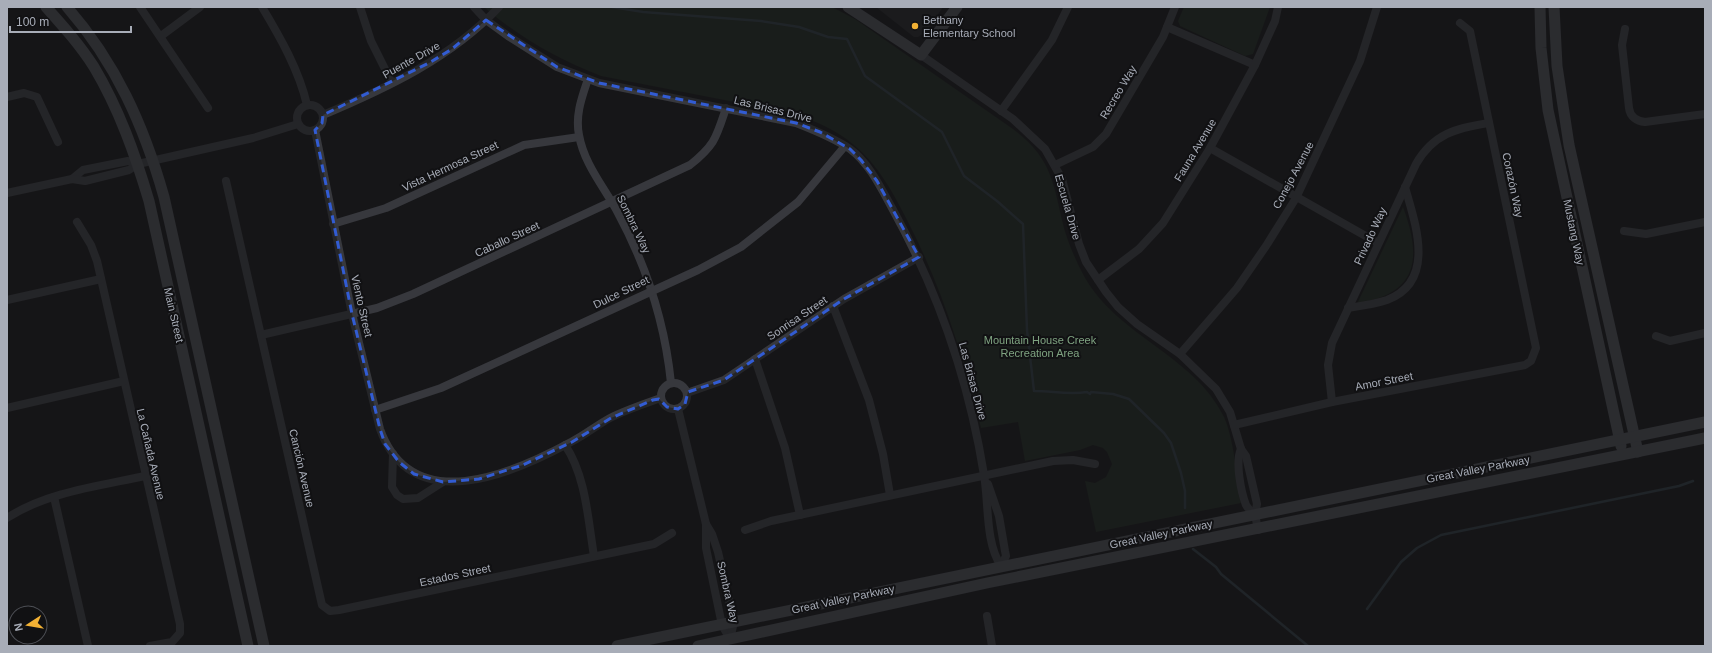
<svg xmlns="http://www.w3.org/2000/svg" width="1712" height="653" font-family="Helvetica,sans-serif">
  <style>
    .built { fill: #222225 }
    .green { fill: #1e261f }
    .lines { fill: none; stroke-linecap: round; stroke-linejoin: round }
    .stream { stroke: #2c353c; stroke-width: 2.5 }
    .street { stroke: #37383d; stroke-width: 8 }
    .secondary { stroke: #45474d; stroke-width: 11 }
    .marked { fill: none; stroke: #325cd3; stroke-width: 3; stroke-dasharray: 8 5; stroke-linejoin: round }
    .poi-dot { fill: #f2b134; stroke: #111113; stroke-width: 1.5 }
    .labels { text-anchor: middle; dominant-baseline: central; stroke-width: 4; stroke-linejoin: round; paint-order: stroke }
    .poi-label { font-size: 11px; fill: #a8adb8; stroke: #111113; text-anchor: start }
    .street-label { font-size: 11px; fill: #a8adb8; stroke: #111113 }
    .park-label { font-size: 11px; fill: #7fa381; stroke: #111113 }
  </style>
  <rect width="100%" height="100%" fill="#161618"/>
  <!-- built -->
  <polygon class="built" points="876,7 943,7 925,33 918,37 914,37"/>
  <!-- green -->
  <g class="green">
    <path d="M484,7H832L855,19L1013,129C1053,159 1053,184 1064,228C1069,245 1076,261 1084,276C1117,336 1194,355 1224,417C1234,439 1237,479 1241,503L1096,532L1085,481L1095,483L1106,477L1112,464L1107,452L1103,448L1093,445L1080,450L1025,461L1018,422L981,428C963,355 941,285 906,218C892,191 878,165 854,145C834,128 811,119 786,112L601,76C557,59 520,38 484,7Z"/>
    <polygon points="1184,7 1270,7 1253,54 1245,56 1180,26 1178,21"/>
    <path d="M1403,207C1415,240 1424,279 1384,296C1376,300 1366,301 1357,304Z"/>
  </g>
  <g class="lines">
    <!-- stream -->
    <g class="stream">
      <path d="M612,7L643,12L761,21L799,27L828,37L847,39L865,76L942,132L964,176L997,201L1023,224L1027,330L1034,391C1052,391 1069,395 1087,392L1090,394L1091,392L1113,394L1129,399L1164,433L1171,443L1181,473L1185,491V508"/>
      <polyline points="1193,549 1216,567 1221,574 1308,646"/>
      <polyline points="1367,609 1401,562 1417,548 1441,535 1679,486 1693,481"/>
    </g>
    <!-- street -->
    <g class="street">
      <polyline points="140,7 208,108"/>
      <path d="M262,7C280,37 299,70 307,105"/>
      <polyline points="360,7 371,41 392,83"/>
      <path d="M474,7L486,20L508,36L557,67L599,83L796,123C814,130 834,138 850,149C869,163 881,188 892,208C938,291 969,381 984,475C989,503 985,542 1001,566"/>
      <polyline points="1167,27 1255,65"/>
      <path d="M1625,29L1622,45L1629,108C1630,117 1637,121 1645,122L1705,114"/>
      <polyline points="161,36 200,7"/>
      <polyline points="921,55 1013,119 1045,149 1062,179 1079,244 1086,262 1106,292 1118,307 1137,324 1180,354 1216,389 1230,412 1241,449 1246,456 1257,504 1255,514 1258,530"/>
      <path d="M588,79C582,97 575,115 579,135C584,164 604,187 618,213C646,265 665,324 671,383"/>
      <polyline points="7,97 24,93 37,97 58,142"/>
      <circle cx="310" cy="118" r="13"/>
      <polyline points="1001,111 1052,40 1068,7"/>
      <path d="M323,115C387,88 451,58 499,7"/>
      <path d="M315,130L352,314L380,429C412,518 512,474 571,442C585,435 597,425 610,418C626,410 644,404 661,398"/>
      <polyline points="1210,148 1378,243"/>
      <polyline points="1055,165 1093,147 1106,134 1163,37 1175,7"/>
      <polyline points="72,179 83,170 128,161 138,164"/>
      <polyline points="226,181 322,605 330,611 339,610 654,544 672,533"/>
      <polyline points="7,193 72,179 85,181 129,170 138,164 253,138 298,124"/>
      <polyline points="77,222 91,245 97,261 180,624 180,633 172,642 150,646"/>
      <polyline points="333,224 386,208 524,145 579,137"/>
      <polyline points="1624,231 1646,234 1705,222"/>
      <polyline points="1098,280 1139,249 1163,223 1210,148 1255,65 1275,21 1278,7"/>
      <polyline points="7,300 101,279"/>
      <polyline points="833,306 869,400 883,454 890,495"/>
      <path d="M1348,308C1361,306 1375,304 1387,300C1437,281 1415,223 1405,187"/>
      <path d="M261,335L377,308L413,294L690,165C715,145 716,138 726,108"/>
      <polyline points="1656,336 1670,341 1705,333"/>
      <polyline points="1180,354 1237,288 1266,246 1296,198 1360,61 1377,7"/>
      <polyline points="755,359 785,448 800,515"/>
      <circle cx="674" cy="396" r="13"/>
      <polyline points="687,393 724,380 844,299 919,257"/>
      <path d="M1332,402L1328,365L1332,343L1416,164C1433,134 1456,128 1489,123"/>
      <polyline points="7,408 124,381"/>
      <polyline points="678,409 706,524 706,548 722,625 730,639"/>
      <polyline points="375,410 441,388 698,270 741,247 798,202 845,146"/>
      <polyline points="1234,425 1332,402 1525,365 1531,361 1536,348 1470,31 1460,23"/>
      <path d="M565,445C586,476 588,520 594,556"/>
      <path d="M1241,449C1235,462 1241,492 1246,505C1248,509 1252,512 1255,514"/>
      <polyline points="393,454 392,487 397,495 403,499 418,498 443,482"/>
      <polyline points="988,484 999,516 1005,551 1006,556 1001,566"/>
      <polyline points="54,497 88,646"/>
      <path d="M7,518C47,492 99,486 145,476"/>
      <polyline points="706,524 712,534 718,552 734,622 730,639"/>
      <polyline points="745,530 771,521 1053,461 1073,460 1095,464"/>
      <polyline points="987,616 992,646"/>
    </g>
    <!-- secondary -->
    <g class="secondary">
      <path d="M46,7C63,26 80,45 94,67C119,109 135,154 149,201L248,646"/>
      <path d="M67,7C116,63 144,126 164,197L264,646"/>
      <polyline points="848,7 921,55 957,7"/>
      <polyline points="1540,7 1541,48 1548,110 1621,446"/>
      <polyline points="1554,7 1557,66 1569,145 1638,452"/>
      <polyline points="617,646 1705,422"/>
      <polyline points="698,646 987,583 1705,438"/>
    </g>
  </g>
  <!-- marked area -->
  <path d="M0 0H1712V653H0ZM486,20L557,67L599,83L796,123L820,132L850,149L861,160L877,181L919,257L844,299L724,380L688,392L685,404L678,409L667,407L659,399L653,400L611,418L572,442L523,465L479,479L443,482L414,474L399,462L385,444L380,429L352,314L315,130L322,123L323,115L429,63L452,49Z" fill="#161618" fill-opacity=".55" fill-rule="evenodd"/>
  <path class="marked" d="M486,20L557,67L599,83L796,123L820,132L850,149L861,160L877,181L919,257L844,299L724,380L688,392L685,404L678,409L667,407L659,399L653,400L611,418L572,442L523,465L479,479L443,482L414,474L399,462L385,444L380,429L352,314L315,130L322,123L323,115L429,63L452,49Z"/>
  <!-- markers -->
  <circle class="poi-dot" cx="915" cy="26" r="4"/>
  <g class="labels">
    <!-- poi labels -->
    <g class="poi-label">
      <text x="923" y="20">Bethany<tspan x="923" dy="13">Elementary School</tspan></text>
    </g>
    <!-- street labels -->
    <g class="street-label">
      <text transform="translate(411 60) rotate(-29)">Puente Drive</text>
      <text transform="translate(1118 92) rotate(-59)">Recreo Way</text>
      <text transform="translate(773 109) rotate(14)">Las Brisas Drive</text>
      <text transform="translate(1195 150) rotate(-59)">Fauna Avenue</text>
      <text transform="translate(450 166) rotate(-25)">Vista Hermosa Street</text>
      <text transform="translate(1293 175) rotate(-62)">Conejo Avenue</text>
      <text transform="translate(1513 185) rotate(78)">Corazón Way</text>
      <text transform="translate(1068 207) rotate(74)">Escuela Drive</text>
      <text transform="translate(634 224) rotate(64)">Sombra Way</text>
      <text transform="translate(1574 232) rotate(78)">Mustang Way</text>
      <text transform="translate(1370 236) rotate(-65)">Privado Way</text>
      <text transform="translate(507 239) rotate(-25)">Caballo Street</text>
      <text transform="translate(621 292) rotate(-26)">Dulce Street</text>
      <text transform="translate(362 306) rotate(77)">Viento Street</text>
      <text transform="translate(174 315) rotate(77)">Main Street</text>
      <text transform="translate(797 318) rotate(-34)">Sonrisa Street</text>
      <text transform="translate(973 381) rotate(75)">Las Brisas Drive</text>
      <text transform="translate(1384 381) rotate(-11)">Amor Street</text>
      <text transform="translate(151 454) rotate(77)">La Cañada Avenue</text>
      <text transform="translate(302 468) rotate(77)">Canción Avenue</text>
      <text transform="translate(1478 469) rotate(-11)">Great Valley Parkway</text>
      <text transform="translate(1161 534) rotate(-12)">Great Valley Parkway</text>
      <text transform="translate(455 575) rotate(-12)">Estados Street</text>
      <text transform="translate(728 592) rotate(77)">Sombra Way</text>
      <text transform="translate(843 599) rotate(-12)">Great Valley Parkway</text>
    </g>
    <!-- park labels -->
    <g class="park-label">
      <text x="1040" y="340">Mountain House Creek<tspan x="1040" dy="13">Recreation Area</tspan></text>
    </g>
  </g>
  <!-- border -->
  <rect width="1712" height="653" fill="none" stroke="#a8adb8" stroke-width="16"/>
  <!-- north arrow -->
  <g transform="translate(28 625) rotate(258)"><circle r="19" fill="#111113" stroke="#4d4f55"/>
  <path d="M0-3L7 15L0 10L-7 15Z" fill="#f2b134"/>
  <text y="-6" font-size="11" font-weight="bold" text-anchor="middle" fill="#a8adb8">N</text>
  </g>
  <!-- scale -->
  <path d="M10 26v6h121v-6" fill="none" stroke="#a8adb8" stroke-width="2"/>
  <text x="16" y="26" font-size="12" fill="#a8adb8" stroke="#111113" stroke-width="3" paint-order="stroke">100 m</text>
</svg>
